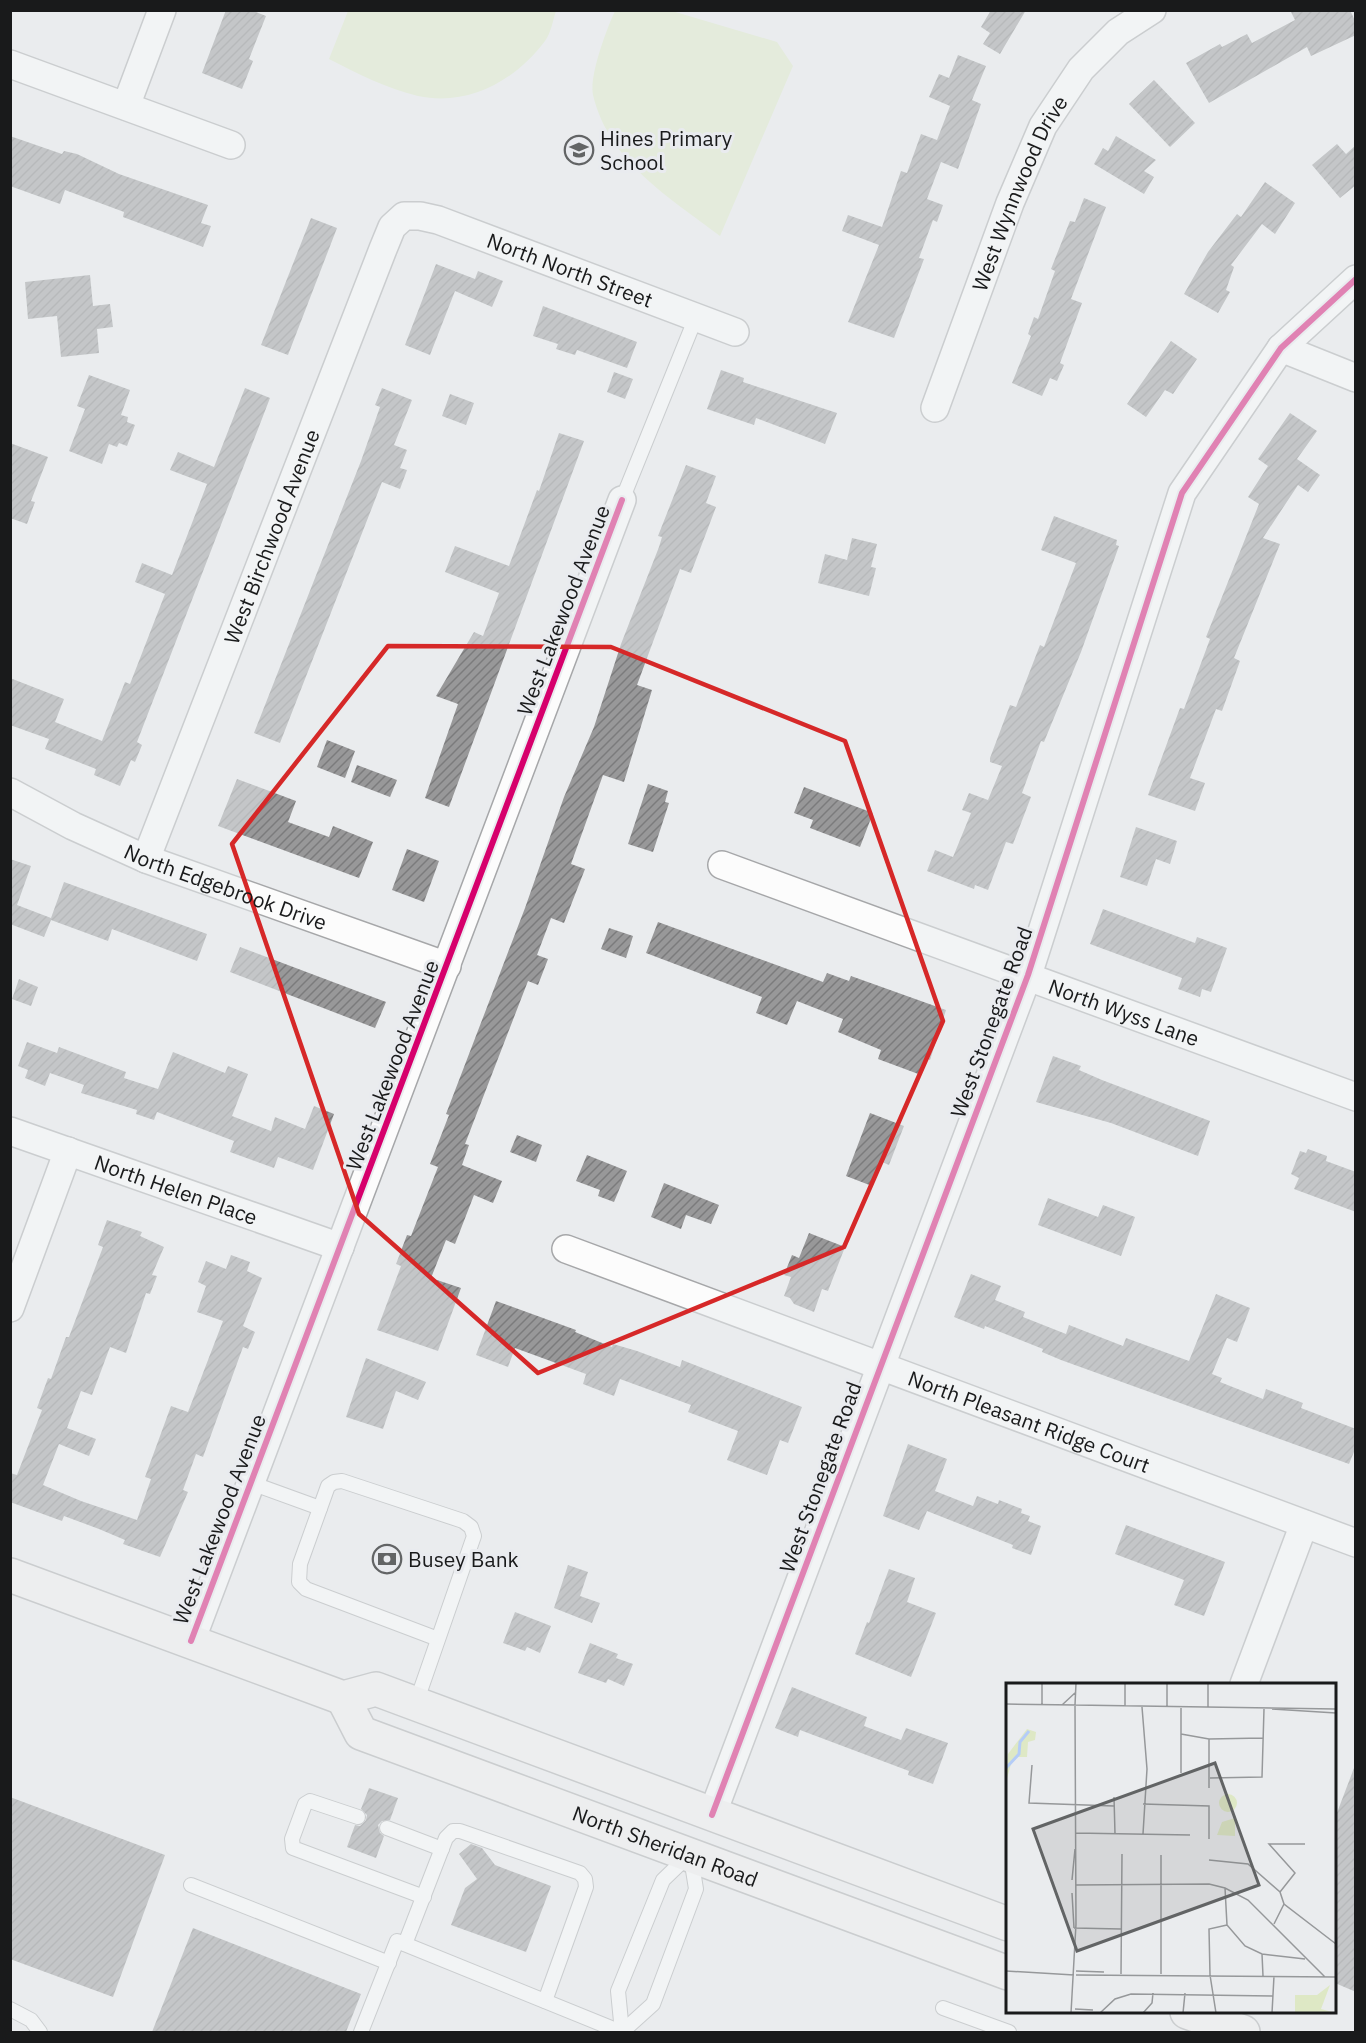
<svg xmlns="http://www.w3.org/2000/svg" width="1366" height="2043" font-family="'IBM Plex Sans',sans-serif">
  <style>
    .pitch { fill: #dee8c5 }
    .building { fill: url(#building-hatch) }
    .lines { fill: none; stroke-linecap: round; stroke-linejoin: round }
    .lane-casing { stroke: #a6a7a9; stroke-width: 16 }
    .street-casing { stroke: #a6a7a9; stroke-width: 30 }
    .secondary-casing { stroke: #a6a7a9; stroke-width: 36 }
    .lane { stroke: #fcfcfc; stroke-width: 14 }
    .street { stroke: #fcfcfc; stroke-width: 27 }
    .secondary { stroke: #f2f0ef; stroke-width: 33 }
    .cycleway-casing { stroke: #e9ebef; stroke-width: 10 }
    .cycleway { stroke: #d6006c; stroke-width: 6 }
    .marked { fill: none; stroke: #d62828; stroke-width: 4.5; stroke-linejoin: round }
    .labels { text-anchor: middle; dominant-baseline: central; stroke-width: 6; stroke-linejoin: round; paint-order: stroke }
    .poi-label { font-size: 21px; fill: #191a1b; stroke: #e9ebef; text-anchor: start }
    .street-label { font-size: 21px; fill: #191a1b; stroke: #e9ebef }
    .inset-river { fill: none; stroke: #b4ccf7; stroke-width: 3 }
    .inset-road { fill: none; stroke: #96989a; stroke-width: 1.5 }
    .view { fill: #626465; fill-opacity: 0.15; stroke: #626465; stroke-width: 3 }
    .inset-edge { fill: none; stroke: #191a1b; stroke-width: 3 }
  </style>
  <defs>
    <pattern id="building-hatch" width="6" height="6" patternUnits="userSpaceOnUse" patternTransform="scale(1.5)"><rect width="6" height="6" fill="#989899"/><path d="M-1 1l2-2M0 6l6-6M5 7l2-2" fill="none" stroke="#7b7b7c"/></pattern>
  </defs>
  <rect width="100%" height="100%" fill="#eaecee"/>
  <!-- pitch -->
  <g class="pitch">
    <path d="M348,11V10L556,11C553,20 551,33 545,41C516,80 468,107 418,96C386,88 358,74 329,59Z"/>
    <path d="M615,11H672L777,42L793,66L720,236C669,197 609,162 593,95C589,76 607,28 615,11Z"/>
  </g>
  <!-- building -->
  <g class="building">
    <polygon points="226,10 251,10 266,16 249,59 253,61 242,89 202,73"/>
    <polygon points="991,10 1026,10 1000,54 983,44 990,33 981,27"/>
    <polygon points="1290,10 1350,10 1356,23 1356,35 1311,56 1307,47 1209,103 1186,63 1220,44 1222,47 1247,34 1252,43 1295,20"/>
    <polygon points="958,55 986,66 972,100 981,104 958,169 941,162 927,199 943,205 937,222 933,220 919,258 924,259 894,338 848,322 879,245 842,231 848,215 882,227 901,171 907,173 921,134 937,140 950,106 929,97 939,74 949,78"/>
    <polygon points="1154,80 1195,123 1170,147 1129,104"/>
    <polygon points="10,136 62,154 64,151 77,154 119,174 208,205 201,223 211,226 203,247 123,217 124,212 65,190 60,204 10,186"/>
    <polygon points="1116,136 1156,160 1144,171 1154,177 1144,194 1094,164 1103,148 1108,151"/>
    <polygon points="1337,144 1346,154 1356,145 1356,185 1340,198 1312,165"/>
    <polygon points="1265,182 1295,203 1275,234 1262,224 1231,265 1234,267 1226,290 1230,292 1218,313 1184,294 1208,252 1237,214 1241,217"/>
    <polygon points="1084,198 1106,207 1071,299 1082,303 1060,363 1064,365 1057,381 1050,378 1042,396 1012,383 1031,336 1028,334 1034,317 1038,319 1055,271 1051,269 1070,221 1075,222"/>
    <polygon points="311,218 337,228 288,355 261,345"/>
    <polygon points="436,264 475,279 478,271 503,281 492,307 455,291 430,355 405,345"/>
    <polygon points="90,275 93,306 110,304 113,327 97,329 99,353 61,357 57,316 28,319 25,282"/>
    <polygon points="543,306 637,342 627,368 577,350 575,355 556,349 558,344 533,336"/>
    <polygon points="1171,341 1197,359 1173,394 1165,390 1146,417 1127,404"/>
    <polygon points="721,370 744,378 743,382 837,413 825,444 756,418 754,425 707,409"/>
    <polygon points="614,372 633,379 625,399 607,392"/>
    <polygon points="89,375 130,390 121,415 128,417 127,422 135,425 127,446 119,443 117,447 109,444 102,464 69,451 85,409 77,406"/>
    <polygon points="245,388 270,398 137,742 142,745 135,762 131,760 120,786 94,775 96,769 45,749 49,739 10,725 10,678 64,699 55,722 102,741 125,682 130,684 165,594 135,582 142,563 172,575 207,484 170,470 178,452 214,467"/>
    <polygon points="382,388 412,400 394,445 407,450 400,468 407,470 400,489 382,482 280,743 254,733 361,461 380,407 375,405"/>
    <polygon points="450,394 474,403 466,425 442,416"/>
    <polygon points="1290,413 1317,431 1297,459 1320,475 1308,492 1298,485 1263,538 1280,544 1234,658 1240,661 1222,711 1216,709 1190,778 1205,783 1195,811 1148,795 1180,708 1184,709 1210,639 1206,637 1259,504 1248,497 1268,466 1258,459"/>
    <polygon points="559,433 584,441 449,807 425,798 458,704 436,696 474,632 483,636 499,593 445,572 455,546 509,566 537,490 539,491"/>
    <polygon points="10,443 48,457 31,501 35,502 27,524 10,518"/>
    <polygon points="686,465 716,476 706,503 716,507 691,573 680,569 637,685 652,690 624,782 603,775 571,864 585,869 564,923 551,918 537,955 548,959 538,985 528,981 465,1144 469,1145 462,1165 502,1181 493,1203 474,1195 455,1244 446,1240 431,1278 461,1288 438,1351 377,1330 401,1266 396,1264 407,1235 411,1236 438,1167 430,1164 449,1115 446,1114 525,908 564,797 594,727 621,644 659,547 662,537 658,536"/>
    <polygon points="1054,516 1117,540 1116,545 1119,546 1081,652 1044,742 1041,741 1022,793 1031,797 1013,844 1006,842 988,890 975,885 974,889 927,871 935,850 953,857 971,813 962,810 969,793 988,800 1002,766 990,762 990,758 1010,705 1016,707 1040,645 1044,647 1076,563 1041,550"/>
    <polygon points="852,538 877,544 871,567 876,568 869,596 818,583 825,554 847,560"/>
    <polygon points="327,740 355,751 345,778 317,767"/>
    <polygon points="357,765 397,780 390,797 351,782"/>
    <polygon points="237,779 296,801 288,822 329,837 333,826 373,842 359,878 218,826"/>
    <polygon points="648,784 668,791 665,802 669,803 653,852 628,844"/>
    <polygon points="804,787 873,813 860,847 810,828 813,820 794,813"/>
    <polygon points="1136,827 1177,841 1170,864 1156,859 1147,886 1120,877"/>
    <polygon points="407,849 439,861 424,902 392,890"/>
    <polygon points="10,859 31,866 17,905 51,918 64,882 207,934 197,961 112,929 108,941 51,920 44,937 10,924"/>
    <polygon points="1103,909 1195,943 1197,937 1227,948 1211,992 1202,989 1200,997 1178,989 1182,978 1090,944"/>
    <polygon points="658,922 823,982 827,973 849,981 851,976 946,1010 930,1060 928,1059 921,1075 878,1059 881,1050 838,1032 843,1019 797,1001 787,1025 756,1013 762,997 646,953"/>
    <polygon points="609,928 633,936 626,958 601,949"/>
    <polygon points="240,947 386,1002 375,1028 230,972"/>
    <polygon points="19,979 38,987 31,1006 12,999"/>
    <polygon points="27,1042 57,1053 59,1047 126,1072 124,1078 158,1089 173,1052 225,1073 228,1066 248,1074 232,1116 271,1131 275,1117 305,1129 314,1106 334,1114 313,1170 278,1157 274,1168 230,1152 234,1141 157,1112 154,1120 136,1114 137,1110 81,1093 84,1085 50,1073 45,1086 25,1078 28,1070 18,1066"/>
    <polygon points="1053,1056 1081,1066 1079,1070 1102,1080 1210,1121 1198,1156 1111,1123 1036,1102"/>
    <polygon points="870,1113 904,1126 889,1165 882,1162 872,1186 846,1176"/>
    <polygon points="517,1135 542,1145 536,1162 510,1152"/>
    <polygon points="1308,1149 1327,1156 1326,1161 1356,1172 1356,1212 1294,1189 1299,1178 1291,1174 1300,1151 1306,1153"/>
    <polygon points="587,1155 627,1171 614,1202 598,1196 600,1190 576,1181"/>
    <polygon points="664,1183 719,1205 711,1224 686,1215 681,1229 651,1217"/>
    <polygon points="1048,1198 1098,1217 1103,1205 1135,1217 1121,1256 1038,1225"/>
    <polygon points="107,1220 142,1232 140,1236 164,1247 152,1275 157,1276 150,1294 146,1293 126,1353 110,1347 92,1395 81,1391 67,1428 96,1439 89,1456 59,1444 43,1485 81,1501 137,1520 151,1479 145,1477 171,1406 188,1412 223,1321 197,1312 206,1286 198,1282 206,1261 226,1269 231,1255 250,1262 247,1271 262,1278 243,1326 255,1332 248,1349 243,1347 203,1457 196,1454 183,1490 188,1492 160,1557 123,1544 125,1540 99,1529 64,1516 62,1521 10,1502 10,1473 17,1475 42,1410 37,1408 48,1378 51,1379 66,1337 69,1337 103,1247 98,1245"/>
    <polygon points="809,1233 845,1247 828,1291 822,1289 814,1312 794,1304 790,1298 784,1296 791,1277 784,1275 792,1255 799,1258"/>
    <polygon points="971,1274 1001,1286 995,1300 1025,1312 1023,1317 1066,1334 1069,1325 1123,1346 1126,1338 1189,1361 1216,1294 1250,1308 1237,1342 1227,1338 1212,1374 1222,1378 1220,1382 1263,1399 1266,1389 1303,1403 1301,1408 1356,1429 1356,1447 1349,1464 1061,1360 1042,1352 1043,1349 985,1326 984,1329 954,1317"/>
    <polygon points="496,1301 576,1330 575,1332 612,1347 613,1344 637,1351 680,1367 682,1360 802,1407 788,1443 780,1440 767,1475 727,1460 738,1431 688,1412 691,1405 620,1379 614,1396 583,1384 586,1374 515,1348 508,1367 476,1355"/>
    <polygon points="366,1358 426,1382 418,1400 396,1391 383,1429 346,1417"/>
    <polygon points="908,1444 947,1459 935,1491 973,1506 977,1496 998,1504 999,1500 1022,1509 1021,1513 1030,1516 1028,1521 1041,1526 1031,1555 1012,1548 1013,1545 927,1511 919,1530 883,1516"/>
    <polygon points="1126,1525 1225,1562 1204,1616 1174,1605 1184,1580 1115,1554"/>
    <polygon points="568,1565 588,1572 580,1596 600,1603 592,1623 554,1608"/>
    <polygon points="889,1569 915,1578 907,1602 936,1613 911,1677 855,1654 867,1622 869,1623"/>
    <polygon points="515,1612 551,1626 540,1653 527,1647 525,1651 503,1643"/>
    <polygon points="590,1643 618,1654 616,1658 633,1664 624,1686 608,1679 606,1683 578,1673"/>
    <polygon points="792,1687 867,1717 864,1726 901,1740 906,1728 948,1743 933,1784 908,1775 909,1771 800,1730 798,1737 775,1728"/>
    <polygon points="1354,1768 1356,1768 1356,1992 1335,1983 1335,1818"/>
    <polygon points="369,1788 398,1798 390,1820 382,1821 378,1825 380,1833 384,1836 376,1858 347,1847 355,1825 360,1826 366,1820 367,1815 361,1809"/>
    <polygon points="10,1797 165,1855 113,1997 10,1959"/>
    <polygon points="471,1844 482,1848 495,1865 551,1886 526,1952 451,1925 465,1888 477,1879 459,1854"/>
    <polygon points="193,1928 361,1994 346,2032 152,2032"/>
  </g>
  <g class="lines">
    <!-- lane casing -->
    <g class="lane-casing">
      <g id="lane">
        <polyline points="622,500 696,317"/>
        <polyline points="251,1483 320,1508"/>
        <polyline points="416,1703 474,1536 471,1527 463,1521 342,1481 334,1482 328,1486 300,1564 299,1582 306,1589 438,1639"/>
        <polyline points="358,1817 310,1801 305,1804 292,1839 293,1848 424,1897"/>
        <polyline points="387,1828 442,1849"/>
        <polyline points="191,1885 389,1963"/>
        <polyline points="405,1944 446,1838 453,1831 460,1831 580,1873 585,1879 586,1887 545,2001"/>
        <polyline points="943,2008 1009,2032"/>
        <polyline points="10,2009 31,2020 40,2032"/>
        <polyline points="361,2032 397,1941 621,2032"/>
        <polyline points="622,2032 653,2004 696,1889 691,1858"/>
        <polyline points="622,2032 618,1991 663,1880 689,1855"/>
      </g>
    </g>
    <!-- street casing -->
    <g class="street-casing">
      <g id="street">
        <polyline points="10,64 231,145"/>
        <polyline points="126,106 162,10"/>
        <polyline points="1281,348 1356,378"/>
        <path id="s1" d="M935,408L1010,203L1043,126L1081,69L1118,32L1152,10"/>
        <path id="s2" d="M10,792L73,826L146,859L447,966"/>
        <path id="s3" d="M146,859L383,249L392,227L404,216H420L438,220L735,332"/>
        <path id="s4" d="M722,865L1356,1097"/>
        <path id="s5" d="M10,1131L340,1247"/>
        <path id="s6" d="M566,1249L1356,1543"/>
        <polyline points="10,1308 68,1151"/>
        <polyline points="191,1641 622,500"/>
        <polyline points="1244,1684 1304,1524"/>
        <polyline points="712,1815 1028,975 1182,493 1281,348 1356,279"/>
      </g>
    </g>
    <!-- secondary casing -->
    <g class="secondary-casing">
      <g id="secondary">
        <polyline points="10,1575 343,1698 376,1689 1008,1924"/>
        <path id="s7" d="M343,1698L361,1733L1008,1973"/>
        <polyline points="1187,2012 1243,2032"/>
      </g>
    </g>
    <!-- lane -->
    <use href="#lane" class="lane"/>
    <!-- street -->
    <use href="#street" class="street"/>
    <!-- secondary -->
    <use href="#secondary" class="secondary"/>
    <!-- cycleway casing -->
    <g class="cycleway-casing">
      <g id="cycleway">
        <polyline points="191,1641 622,500"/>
        <polyline points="712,1815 1028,975 1182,493 1281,348 1356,279"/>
      </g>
    </g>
    <!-- cycleway -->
    <use href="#cycleway" class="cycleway"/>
  </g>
  <!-- marked area -->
  <path d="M0 0H1366V2043H0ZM388,646L611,647L845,741L943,1021L844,1247L538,1373L359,1214L232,844Z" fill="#eaecee" fill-opacity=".55" fill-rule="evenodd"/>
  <path class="marked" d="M388,646L611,647L845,741L943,1021L844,1247L538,1373L359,1214L232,844Z"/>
  <!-- icons -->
  <defs>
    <g id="school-ring" transform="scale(1.5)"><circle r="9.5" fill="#e9ebef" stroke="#626465" stroke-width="1.5"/><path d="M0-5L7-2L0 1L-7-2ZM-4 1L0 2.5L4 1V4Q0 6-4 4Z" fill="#626465"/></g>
    <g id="bank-ring" transform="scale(1.5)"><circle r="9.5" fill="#e9ebef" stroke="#626465" stroke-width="1.5"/><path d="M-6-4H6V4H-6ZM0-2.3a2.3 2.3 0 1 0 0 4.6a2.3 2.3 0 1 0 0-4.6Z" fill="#626465"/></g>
  </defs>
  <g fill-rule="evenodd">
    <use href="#school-ring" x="579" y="150"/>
    <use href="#bank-ring" x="387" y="1559"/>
  </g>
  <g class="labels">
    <!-- poi labels -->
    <g class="poi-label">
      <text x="600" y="138">Hines Primary<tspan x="600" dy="24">School</tspan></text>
      <text x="408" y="1559">Busey Bank</text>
    </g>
    <!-- street labels -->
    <g class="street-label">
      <text stroke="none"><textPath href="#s1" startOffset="231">West Wynnwood Drive</textPath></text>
      <text stroke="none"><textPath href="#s3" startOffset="870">North North Street</textPath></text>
      <text stroke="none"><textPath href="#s3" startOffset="346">West Birchwood Avenue</textPath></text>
      <text transform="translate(563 610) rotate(-69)">West Lakewood Avenue</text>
      <text stroke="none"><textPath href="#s2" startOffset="236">North Edgebrook Drive</textPath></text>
      <text stroke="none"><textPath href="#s4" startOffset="428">North Wyss Lane</textPath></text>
      <text transform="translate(991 1022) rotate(-70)">West Stonegate Road</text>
      <text transform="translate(392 1065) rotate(-69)">West Lakewood Avenue</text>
      <text stroke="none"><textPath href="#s5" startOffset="176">North Helen Place</textPath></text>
      <text stroke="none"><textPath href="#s6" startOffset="494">North Pleasant Ridge Court</textPath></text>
      <text transform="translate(820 1477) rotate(-70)">West Stonegate Road</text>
      <text transform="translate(219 1519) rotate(-69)">West Lakewood Avenue</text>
      <text stroke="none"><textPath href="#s7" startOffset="364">North Sheridan Road</textPath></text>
    </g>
  </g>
  <!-- overview -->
  <g transform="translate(1006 1683)">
    <rect width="330" height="330" fill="#eaecee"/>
    <path d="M21,46L30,49L29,57L22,59L21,74H11L5,81L0,99L2,71ZM324,302L315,326L330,330H289V312H311Z" fill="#dee8c5"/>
    <path d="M213 120a9 9 0 1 1 18 0a9 9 0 1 1-18 0ZM229,135V153L211,152L216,139Z" fill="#dee8c5"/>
    <path class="inset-river" d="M0,85L13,71L14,59L23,48"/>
    <path class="inset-road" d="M70,0L69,22L330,26M0,21L69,22L70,241L65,330M36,21V0M56,22L70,9M119,24V0M136,24L141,86L137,151M161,24V0M202,25V0M266,26L330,30M175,51L203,56L257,55M203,56V105M26,82L23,120L108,123M175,90V25M204,95L256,94L258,26M108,114L109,151M137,121L203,123V156M69,150L184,152M203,177L242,181L274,209L278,221L330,261M66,197L69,166M70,202L203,201L219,205L242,217L319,294M219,205L221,242L239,263L256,271L299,276M274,209L289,190L263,161H299M66,210L68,245M268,241L278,221M68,245L115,246M256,271L257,293M0,288L68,292M70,288L98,289M115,291L116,171M155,291V172M70,292L330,294M204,292L203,246L221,242M204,292L210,330M69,326L87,327M94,330L109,316L125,311L267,313M137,330L146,320L147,310M177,330L179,310M266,330L268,293"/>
    <path class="view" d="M209,80L253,202L71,268L27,146Z"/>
    <rect width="330" height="330" class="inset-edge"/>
  </g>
  <!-- border -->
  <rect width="1366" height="2043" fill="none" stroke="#191a1b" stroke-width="24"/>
</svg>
